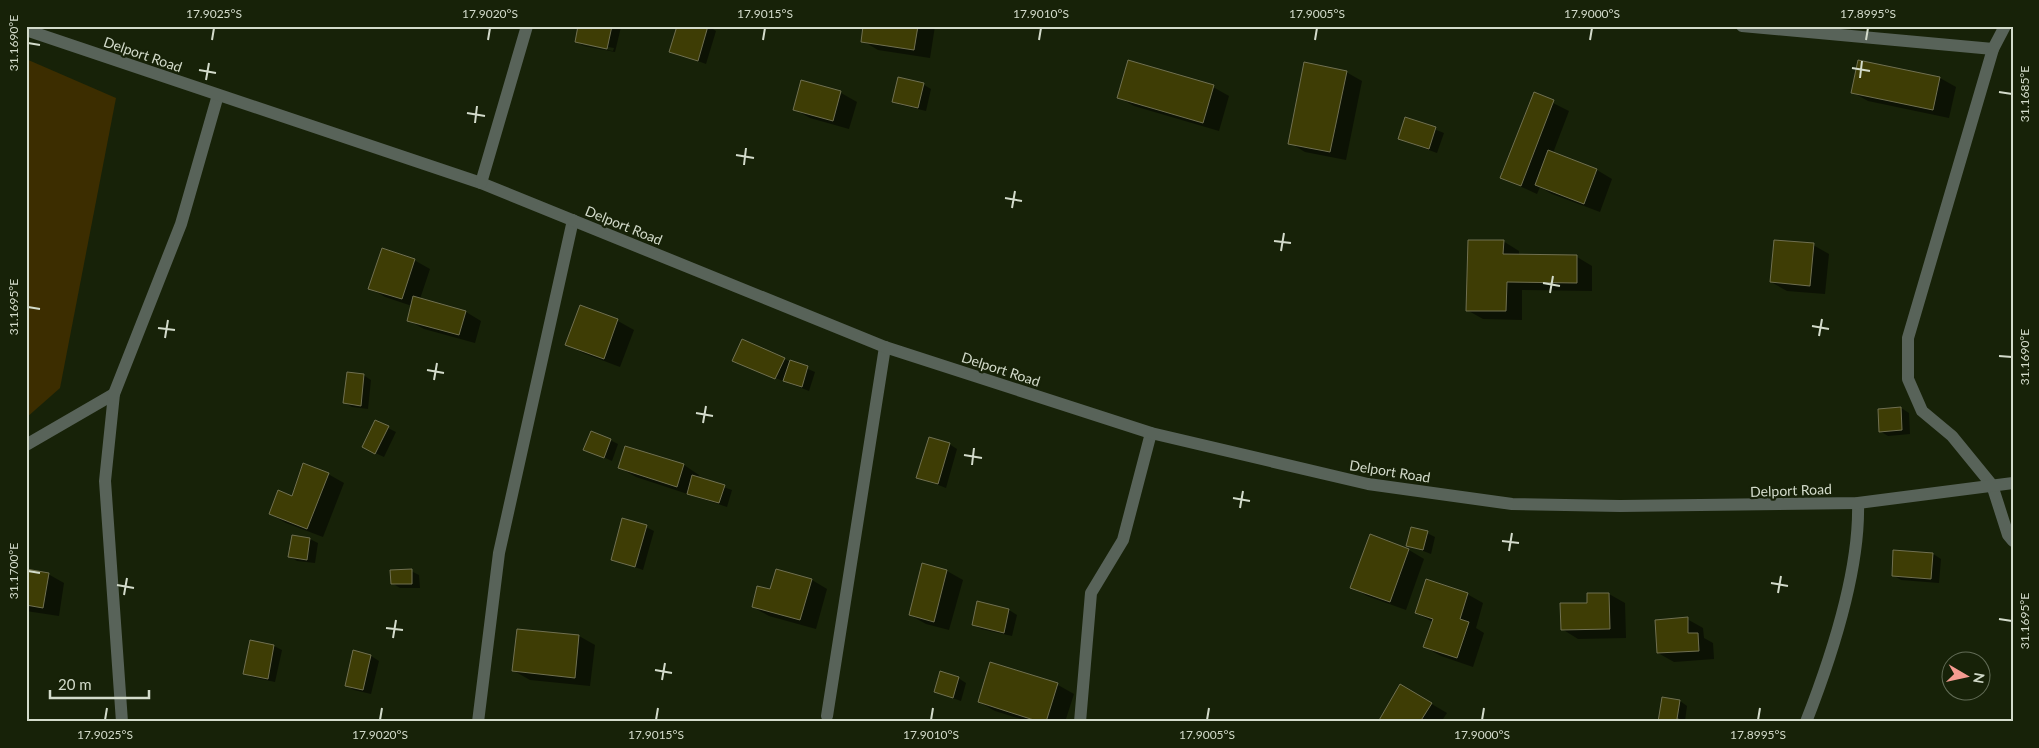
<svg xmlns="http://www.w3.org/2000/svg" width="2039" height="748" font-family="Lato,sans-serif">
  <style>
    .green { fill: #3c2d00 }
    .shadow { fill: #0007; fill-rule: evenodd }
    .building { fill: #3e3d05; stroke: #707051 }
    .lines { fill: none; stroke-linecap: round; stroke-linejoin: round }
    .service { stroke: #586359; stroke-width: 12 }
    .minor { stroke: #586359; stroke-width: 12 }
    .tertiary { stroke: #586359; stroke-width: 12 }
    .ticks { fill: none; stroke: #d3dbcb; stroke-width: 2 }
    .labels { text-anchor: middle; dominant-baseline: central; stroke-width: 4.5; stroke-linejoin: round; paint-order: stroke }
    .street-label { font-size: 14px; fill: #d3dbcb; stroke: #172208 }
    .neatline { fill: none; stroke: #d3dbcb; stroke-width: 2 }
    .ticks-label { font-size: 12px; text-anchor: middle; fill: #d3dbcb }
  </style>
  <rect width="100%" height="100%" fill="#172208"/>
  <!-- green -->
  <polygon class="green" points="26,59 116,98 60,388 26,418"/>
  <!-- shadow -->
  <g class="shadow">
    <path d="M580,26L621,27L615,52L584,46L577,42ZM583,43L614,48L613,51L583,45Z"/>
    <polygon points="678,26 708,26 716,31 706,64 671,51"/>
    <polygon points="865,26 935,26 930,58 878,50 863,41"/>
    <polygon points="1859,61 1940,78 1956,87 1949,118 1868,101 1852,92"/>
    <polygon points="1346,72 1362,81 1346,160 1305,152 1290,143"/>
    <polygon points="899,78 924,85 931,89 926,111 901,105 893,101"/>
    <polygon points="802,81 841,93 857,102 849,129 810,118 794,109"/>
    <polygon points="1213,87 1229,96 1219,131 1134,106 1118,97"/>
    <polygon points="1535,94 1569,111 1553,153 1597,170 1612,179 1600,212 1552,194 1540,187 1537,194 1502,178"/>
    <polygon points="1406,118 1444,133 1437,153 1399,139"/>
    <polygon points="1503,241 1519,251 1519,256 1577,257 1592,266 1592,291 1522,290 1522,320 1483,319 1467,310"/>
    <polygon points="1813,245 1829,254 1825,294 1787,291 1771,282"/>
    <polygon points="414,260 430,269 420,299 466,312 481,321 475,343 424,329 408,320 412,306 385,297 370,288"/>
    <polygon points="581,307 618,321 634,330 620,367 583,353 567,344"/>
    <polygon points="784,359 815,372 809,391 742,365"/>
    <polygon points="363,375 371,380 368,409 352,407 345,403"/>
    <polygon points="1901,408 1909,413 1910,434 1888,436 1880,431"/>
    <polygon points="388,428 396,432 384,457 371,451"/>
    <polygon points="610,440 618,444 612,461 585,449"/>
    <polygon points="949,444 957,449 946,488 918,477"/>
    <polygon points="626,447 684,465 699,475 698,478 732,490 727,507 636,477 620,468"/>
    <polygon points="328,474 344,483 323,537 286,523 270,514"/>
    <polygon points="646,527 654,531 643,570 612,559"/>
    <polygon points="1427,533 1435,537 1431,554 1408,545"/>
    <polygon points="293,536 310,539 318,543 315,563 297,561 289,556"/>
    <polygon points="1370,536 1409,550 1424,559 1406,610 1367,596 1352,587"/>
    <polygon points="1933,554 1941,559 1939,583 1901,580 1893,575"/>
    <polygon points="923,565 947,571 963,580 949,630 926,624 910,615"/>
    <polygon points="26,570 48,574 64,583 59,616 26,611"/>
    <polygon points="411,571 419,575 420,588 400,588 392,583"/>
    <polygon points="812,580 827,589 816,629 769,616 753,607 771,591"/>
    <polygon points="1467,594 1483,603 1476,628 1484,633 1473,667 1441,656 1425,647 1433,622 1416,613"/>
    <polygon points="1589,594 1609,594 1625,603 1626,638 1578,639 1562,629 1589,604"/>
    <polygon points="978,603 1009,610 1017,615 1012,636 981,629 973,625"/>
    <polygon points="1687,619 1703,628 1704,638 1713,643 1714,659 1674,662 1658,653"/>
    <polygon points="518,630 579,636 595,645 590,686 530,680 514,671"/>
    <polygon points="274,646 282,650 275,682 252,677 245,673"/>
    <polygon points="371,656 379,661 371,694 354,690 346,685"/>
    <polygon points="991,664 1058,685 1074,694 1065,722 1030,722 995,711 979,702"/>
    <polygon points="958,678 966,683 961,701 935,692"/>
    <polygon points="1401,686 1447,713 1441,722 1379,722"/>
    <polygon points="1680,701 1687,706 1685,721 1659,722"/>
    <polygon points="26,718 31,719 35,722 26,722"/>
  </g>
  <!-- building -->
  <g class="building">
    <polygon points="578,26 612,26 607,49 575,42"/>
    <polygon points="677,26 708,26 698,61 669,52"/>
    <polygon points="863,26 918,26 914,50 861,42"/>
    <polygon points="1128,60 1214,85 1203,123 1117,98"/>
    <polygon points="1858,60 1940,77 1933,110 1851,93"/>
    <polygon points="1304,62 1347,71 1330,152 1288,144"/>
    <polygon points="898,77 924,83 918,108 892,102"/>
    <polygon points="801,80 841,91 833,121 793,110"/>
    <polygon points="1534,92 1554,100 1521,186 1500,178"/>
    <polygon points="1405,117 1436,127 1429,149 1398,139"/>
    <polygon points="1548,150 1597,169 1584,204 1535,185"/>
    <polygon points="1468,240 1504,240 1503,254 1577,255 1577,283 1507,282 1506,311 1466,311"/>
    <polygon points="1774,240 1814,243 1810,286 1770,282"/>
    <polygon points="382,248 415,259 402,299 368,289"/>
    <polygon points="413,296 466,311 459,335 407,321"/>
    <polygon points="580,305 618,319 604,359 565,345"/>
    <polygon points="742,339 785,358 775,379 732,361"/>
    <polygon points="790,360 808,366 802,387 783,381"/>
    <polygon points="347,372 364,374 361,406 343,403"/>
    <polygon points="1901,407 1902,430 1879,432 1878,409"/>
    <polygon points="375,420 389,426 375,454 362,447"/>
    <polygon points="591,431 611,439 604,458 583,450"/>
    <polygon points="929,437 950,443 938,484 916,478"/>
    <polygon points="625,446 684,464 677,487 618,468"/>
    <polygon points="303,463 329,473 307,529 269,514 278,490 292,496"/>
    <polygon points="692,475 725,485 719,503 687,494"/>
    <polygon points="622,518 647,525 635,567 611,560"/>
    <polygon points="1411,527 1428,531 1423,550 1406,546"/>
    <polygon points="1370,534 1409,549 1390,602 1350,588"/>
    <polygon points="292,535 310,538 307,560 288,557"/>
    <polygon points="1893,550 1933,553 1931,579 1892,576"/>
    <polygon points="922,563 947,570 934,622 909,615"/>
    <polygon points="26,569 49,573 43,608 26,605"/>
    <polygon points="412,569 412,584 391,584 390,570"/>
    <polygon points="776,569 812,579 800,620 752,607 757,586 770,589"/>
    <polygon points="1426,579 1468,593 1460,619 1469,622 1457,658 1423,647 1433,619 1415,613"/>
    <polygon points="1587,593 1609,593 1610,629 1561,630 1560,603 1587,603"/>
    <polygon points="977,601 1009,609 1004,633 972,625"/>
    <polygon points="1688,617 1688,633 1698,633 1699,651 1657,653 1655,620"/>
    <polygon points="517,629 579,635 575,678 512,671"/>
    <polygon points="250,640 274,645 268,679 243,674"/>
    <polygon points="353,650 371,655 363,690 345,686"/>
    <polygon points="990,662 1058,683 1046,722 1040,722 978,702"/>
    <polygon points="940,671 959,677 953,698 934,692"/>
    <polygon points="1400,684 1432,703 1420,722 1378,722"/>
    <polygon points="1662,697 1680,700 1677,719 1693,722 1658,722"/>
  </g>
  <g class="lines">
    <!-- service -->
    <g class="service">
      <polyline points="827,716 885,347"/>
      <polyline points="478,722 499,553 573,220"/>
    </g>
    <!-- minor -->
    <g class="minor">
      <polyline points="1742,26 1993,49"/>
      <polyline points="2005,26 1993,49 1908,338 1908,379 1922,411 1952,436 1992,485 2008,535 2013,541"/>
      <polyline points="26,445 114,394"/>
      <polyline points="122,722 105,481 114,394 181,224 218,95"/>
      <polyline points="1080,722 1091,593 1123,540 1151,433"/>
      <path d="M1806,722C1831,658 1860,571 1858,503"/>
    </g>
    <!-- tertiary -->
    <g class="tertiary">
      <polyline points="26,30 481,183 885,347 1151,433 1368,484 1512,504 1620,506 1858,503 2013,483"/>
      <polyline points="481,183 527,26"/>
    </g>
  </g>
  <!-- ticks -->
  <path class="ticks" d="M212,40L214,28M488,40L490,28M763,40L765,28M1039,40L1041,28M1315,40L1317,28M1590,40L1592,28M1866,40L1868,28M28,43L40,45M1852,68L1870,71M199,70L216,73M1860,78L1862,61M206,80L209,63M1999,92L2012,94M467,113L485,116M475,123L477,106M736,155L754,158M744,165L746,148M1005,198L1022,201M1012,208L1015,191M1274,241L1291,243M1281,251L1284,233M1543,283L1560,286M1550,293L1553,276M28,307L40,309M1812,326L1829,329M158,328L175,330M1819,336L1822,319M165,338L168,320M1999,356L2012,357M427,370L444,373M434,380L437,363M696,413L713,416M703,423L706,406M964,455L982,458M972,465L974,448M1233,498L1250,501M1240,508L1243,491M1502,541L1519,543M1509,551L1512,533M28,571L40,573M1771,583L1788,586M117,585L134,588M1778,593L1781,576M124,595L127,578M1999,619L2012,621M386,628L403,630M393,638L396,620M655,670L672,673M662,680L665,663M105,720L107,708M380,720L382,708M656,720L658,708M931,720L933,708M1207,720L1209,708M1482,720L1484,708M1758,720L1760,708"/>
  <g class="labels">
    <!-- street labels -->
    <g class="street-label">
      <text transform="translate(143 54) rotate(19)">Delport Road</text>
      <text transform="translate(624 225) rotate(22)">Delport Road</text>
      <text transform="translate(1001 369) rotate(18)">Delport Road</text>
      <text transform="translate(1390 471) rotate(9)">Delport Road</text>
      <text transform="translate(1791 490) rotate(-2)">Delport Road</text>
    </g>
  </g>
  <!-- border -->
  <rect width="2039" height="748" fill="none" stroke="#172208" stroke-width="55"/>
  <!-- north arrow -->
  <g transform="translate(1966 676) rotate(99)"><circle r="24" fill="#172208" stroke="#626c56"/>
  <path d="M0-4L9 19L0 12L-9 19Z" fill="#f59c91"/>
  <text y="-8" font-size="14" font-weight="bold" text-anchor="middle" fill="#d3dbcb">N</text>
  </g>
  <!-- scale -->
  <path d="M50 690v8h99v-8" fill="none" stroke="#d3dbcb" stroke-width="2.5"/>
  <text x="58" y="690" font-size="15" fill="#d3dbcb" stroke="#172208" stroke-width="4" paint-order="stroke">20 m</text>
  <rect x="28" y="28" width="1984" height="692" class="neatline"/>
  <g class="ticks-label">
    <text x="214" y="18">17.9025°S</text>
    <text x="490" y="18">17.9020°S</text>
    <text x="765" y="18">17.9015°S</text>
    <text x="1041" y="18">17.9010°S</text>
    <text x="1317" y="18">17.9005°S</text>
    <text x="1592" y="18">17.9000°S</text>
    <text x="1868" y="18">17.8995°S</text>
    <text transform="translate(14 43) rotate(-90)" y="4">31.1690°E</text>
    <text transform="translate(2025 94) rotate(-90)" y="4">31.1685°E</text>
    <text transform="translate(14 307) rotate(-90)" y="4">31.1695°E</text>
    <text transform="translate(2025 357) rotate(-90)" y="4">31.1690°E</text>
    <text transform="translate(14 571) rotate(-90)" y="4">31.1700°E</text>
    <text transform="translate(2025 621) rotate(-90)" y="4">31.1695°E</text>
    <text x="105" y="739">17.9025°S</text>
    <text x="380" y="739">17.9020°S</text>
    <text x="656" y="739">17.9015°S</text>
    <text x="931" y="739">17.9010°S</text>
    <text x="1207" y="739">17.9005°S</text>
    <text x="1482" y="739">17.9000°S</text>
    <text x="1758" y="739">17.8995°S</text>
  </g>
</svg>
